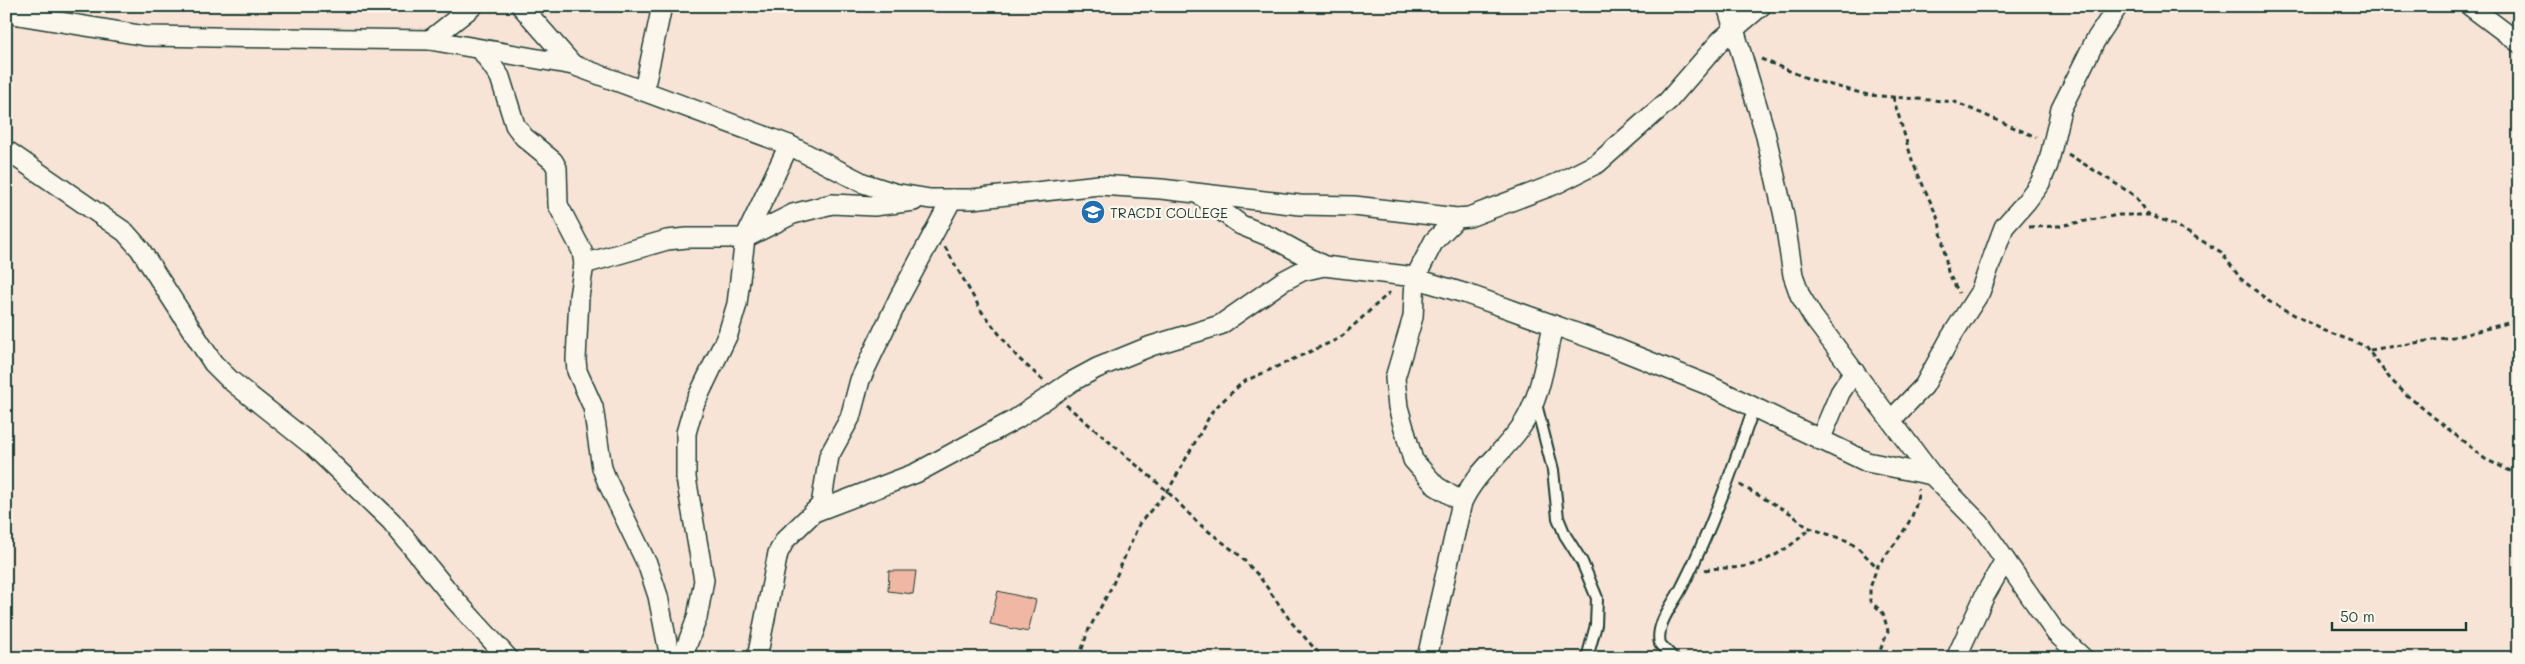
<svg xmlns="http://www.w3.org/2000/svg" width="2525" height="664" font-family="Mali,sans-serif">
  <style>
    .building { fill: #efb7a4; stroke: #1f3d34 }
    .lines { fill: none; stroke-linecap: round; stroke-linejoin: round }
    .service-casing { stroke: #1f3d34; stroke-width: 14 }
    .minor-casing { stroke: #1f3d34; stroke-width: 22 }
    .path { stroke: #1f3d34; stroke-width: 3; stroke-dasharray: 5 4; stroke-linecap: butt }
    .service { stroke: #fbf7ec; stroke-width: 10 }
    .minor { stroke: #fbf7ec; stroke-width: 19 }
    .labels { text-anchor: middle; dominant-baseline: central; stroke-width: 4.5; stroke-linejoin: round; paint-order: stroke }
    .poi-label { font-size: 14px; fill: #1f3d34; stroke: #fbf7ec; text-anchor: start }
  </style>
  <rect width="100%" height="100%" fill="#f7e4d6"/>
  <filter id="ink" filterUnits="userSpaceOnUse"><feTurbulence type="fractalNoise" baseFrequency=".02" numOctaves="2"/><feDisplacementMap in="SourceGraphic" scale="10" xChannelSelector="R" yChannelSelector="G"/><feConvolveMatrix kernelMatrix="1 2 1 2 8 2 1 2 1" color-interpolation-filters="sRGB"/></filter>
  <g filter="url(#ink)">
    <!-- building -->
    <g class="building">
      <polygon points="889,571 916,571 913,594 888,591"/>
      <polygon points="998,591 1036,600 1028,632 990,624"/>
    </g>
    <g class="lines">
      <!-- service casing -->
      <g class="service-casing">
        <g id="service">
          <polyline points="1536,404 1553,470 1558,518 1565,535 1582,562 1597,598 1596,625 1587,658"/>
          <path d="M1673,658L1660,644C1655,623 1674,604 1683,585C1712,528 1733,468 1754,407"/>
        </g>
      </g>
      <!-- minor casing -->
      <g class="minor-casing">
        <g id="minor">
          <polyline points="521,6 573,65"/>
          <polyline points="1727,6 1765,132 1784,216 1793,275 1800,295 1813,317 1932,475 1980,524 2056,633 2083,658"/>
          <polyline points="2470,6 2519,43"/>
          <polyline points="6,13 146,36 430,40 573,65 789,145 863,183 894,193 930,199 972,199 1099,185 1161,189 1300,205 1354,206 1457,218 1469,217 1556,184 1598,163 1668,101 1721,40 1761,6"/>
          <polyline points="430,40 473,6"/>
          <polyline points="482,51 500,77 515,125 524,137 553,161 557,168 558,205 582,251 584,264 579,297 576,360 577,371 593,407 602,468 607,481 648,566 658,596 670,658"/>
          <polyline points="644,90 662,6"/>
          <polyline points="6,150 125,232 140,249 213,363 230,380 313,446 391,521 456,601 508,658"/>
          <polyline points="1200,195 1241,225 1273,238 1324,266"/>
          <polyline points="1457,218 1434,241 1415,278 1413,317 1395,378 1398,407 1413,460 1436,486 1462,502"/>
          <polyline points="584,264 667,240 687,238 745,238 793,214 832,204 874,206 914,201"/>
          <polyline points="1891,420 1924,386 1951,337 1980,292 2004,227 2026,202 2040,183 2048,165 2061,109 2095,41 2118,6"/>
          <polyline points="1820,440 1840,393 1854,371"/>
          <polyline points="817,511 916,473 1016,419 1071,382 1097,368 1151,346 1220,325 1283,281 1302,271 1324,266 1407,276 1467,294 1593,339 1708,385 1867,462 1932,475"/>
          <polyline points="682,658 697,618 704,580 686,478 686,433 694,405 728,334 737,304 745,238 789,145"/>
          <polyline points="757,658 778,553 785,540 821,505 829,456 850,418 860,380 899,298 952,199"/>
          <path d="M1427,658L1462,502C1476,472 1502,454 1521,427C1541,399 1545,359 1553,326"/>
          <polyline points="1956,658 1985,595 2005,560"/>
        </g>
      </g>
      <!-- path -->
      <g class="path">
        <polyline points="1761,59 1809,79 1868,95 1955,102 2036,137"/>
        <polyline points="1893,97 1913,163 1939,221 1948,272 1959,293"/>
        <polyline points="2068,154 2129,192 2136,197 2149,215"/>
        <polyline points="2029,227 2059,226 2118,215 2149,215 2173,224 2221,252 2241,279 2270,302 2323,330 2365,346 2391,380 2409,397 2485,459 2519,475"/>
        <polyline points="945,247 982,312 1018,358 1043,380"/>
        <polyline points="2370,350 2459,336 2519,320"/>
        <polyline points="1066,405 1167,491 1198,523 1239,555 1259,576 1292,623 1323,658"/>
        <polyline points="1740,485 1790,513 1807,527 1848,541 1859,549 1877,567"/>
        <path d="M1705,570C1716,567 1728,569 1740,567C1766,564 1792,547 1810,528"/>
        <polyline points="1079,658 1088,631 1112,586 1139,524 1169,489 1213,410 1243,382 1340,338 1390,292"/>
        <path d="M1877,658L1888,631L1883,613L1870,601V588L1877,567C1894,543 1918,520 1918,489"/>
      </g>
      <!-- service -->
      <use href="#service" class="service"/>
      <!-- minor -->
      <use href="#minor" class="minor"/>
    </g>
  </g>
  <!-- icons -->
  <defs>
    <g id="university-disc" transform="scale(1.25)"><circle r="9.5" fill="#1f6fb2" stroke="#fbf7ec"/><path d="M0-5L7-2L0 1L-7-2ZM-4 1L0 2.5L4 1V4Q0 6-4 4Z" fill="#fff"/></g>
  </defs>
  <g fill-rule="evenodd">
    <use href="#university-disc" x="1093" y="212"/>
  </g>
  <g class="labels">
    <!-- poi labels -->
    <g class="poi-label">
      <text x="1110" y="212">TRACDI COLLEGE</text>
    </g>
  </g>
  <!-- margin -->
  <rect width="2525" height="664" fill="none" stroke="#fbf7ec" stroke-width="25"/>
  <rect x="12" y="12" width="2500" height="639" fill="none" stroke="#1f3d34" stroke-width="2" filter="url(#ink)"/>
  <!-- scale -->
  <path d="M2332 622v8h134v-8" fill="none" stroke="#1f3d34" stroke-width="2.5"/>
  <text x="2340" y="622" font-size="15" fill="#1f3d34" stroke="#fbf7ec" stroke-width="4" paint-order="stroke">50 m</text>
</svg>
